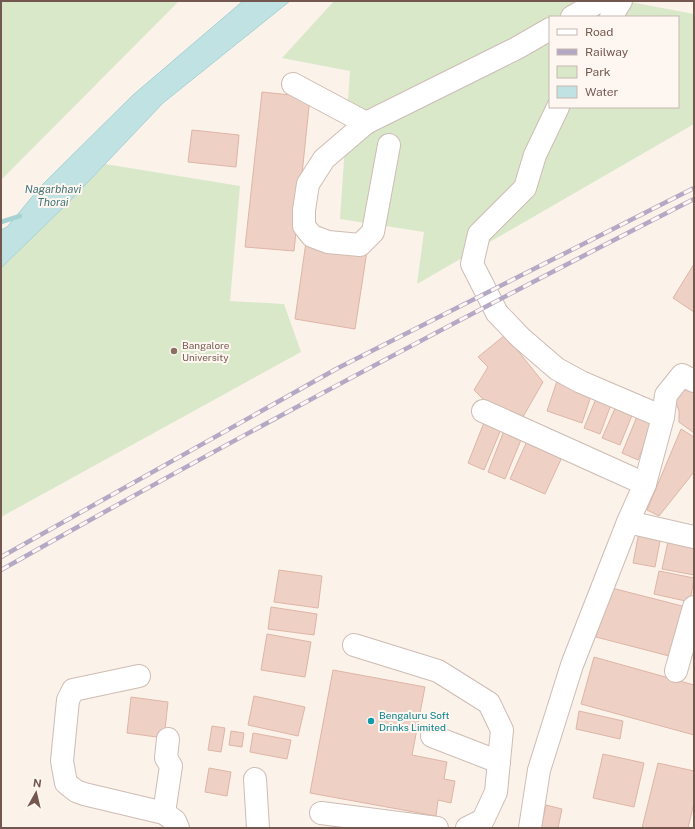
<svg xmlns="http://www.w3.org/2000/svg" width="695" height="829" font-family="'Public Sans',sans-serif">
  <style>
    .green { fill: #d9e8c9; fill-rule: evenodd }
    .water { fill: #c0e2e3; stroke: #a7d2d4 }
    .lines { fill: none; stroke-linecap: round; stroke-linejoin: round }
    .stream { stroke: #a7d2d4; stroke-width: 4.5 }
    .building { fill: #eed0c4; stroke: #dfb5a6 }
    .minor-casing { stroke: #cebcb4; stroke-width: 24 }
    .minor { stroke: #fff; stroke-width: 22 }
    .rail-casing { stroke: #b4a9c4; stroke-width: 4.5 }
    .rail { stroke: #fef7f1; stroke-width: 3; stroke-dasharray: 9; stroke-linecap: butt }
    .education-dot { fill: #8d6e63; stroke: #fef7f1; stroke-width: 1.5 }
    .culture-dot { fill: #0f9aa8; stroke: #fef7f1; stroke-width: 1.5 }
    .labels { text-anchor: middle; dominant-baseline: central; stroke-width: 4; stroke-linejoin: round; paint-order: stroke }
    .education-label { font-size: 10px; fill: #785e54; stroke: #fef7f1; text-anchor: start }
    .culture-label { font-size: 10px; fill: #0d838f; stroke: #fef7f1; text-anchor: start }
    .water-label { font-size: 11px; font-style: italic; fill: #447577; stroke: #fef7f1 }
  </style>
  <rect width="100%" height="100%" fill="#fbf2ea"/>
  <!-- green -->
  <g class="green">
    <polygon points="1,1 179,1 1,180"/>
    <path d="M334,1H625L694,14V124L417,284L424,232L340,219L350,71L282,58ZM550,17H678V107H550Z"/>
    <polygon points="105,164 240,186 230,301 284,304 301,352 1,517 1,268 68,203"/>
  </g>
  <!-- water -->
  <polygon class="water" points="243,1 290,1 163,103 68,203 1,268 1,230 7,227 42,185 133,95"/>
  <g class="lines">
    <!-- stream -->
    <polyline class="stream" points="1,222 20,216"/>
  </g>
  <!-- building -->
  <g class="building">
    <polygon points="262,92 310,97 294,251 245,247"/>
    <polygon points="192,130 239,135 236,167 188,162"/>
    <polygon points="306,242 367,251 355,329 295,319"/>
    <polygon points="694,264 694,312 673,298"/>
    <polygon points="505,335 543,382 520,422 485,401 474,390 488,367 478,357"/>
    <polygon points="557,381 592,393 582,423 547,411"/>
    <polygon points="683,381 694,388 694,433 679,422 679,411 673,394"/>
    <polygon points="597,396 612,402 600,434 584,428"/>
    <polygon points="616,406 633,413 620,445 602,438"/>
    <polygon points="638,414 654,421 638,460 622,453"/>
    <polygon points="485,420 502,427 484,470 468,463"/>
    <polygon points="505,428 523,435 505,479 488,472"/>
    <polygon points="681,429 694,437 694,472 659,516 647,510"/>
    <polygon points="528,439 563,455 545,494 510,479"/>
    <polygon points="639,532 661,536 655,567 633,563"/>
    <polygon points="669,537 694,542 694,575 662,569"/>
    <polygon points="279,570 322,576 318,608 274,602"/>
    <polygon points="659,571 694,578 690,602 654,594"/>
    <polygon points="608,587 686,607 673,657 596,637"/>
    <polygon points="271,607 317,614 314,635 268,629"/>
    <polygon points="267,634 311,642 305,677 261,670"/>
    <polygon points="594,657 694,685 694,735 581,704"/>
    <polygon points="333,670 425,687 412,755 447,762 444,779 455,781 451,803 438,800 436,816 310,793"/>
    <polygon points="254,696 305,707 298,736 248,725"/>
    <polygon points="131,697 168,702 164,738 127,733"/>
    <polygon points="579,711 623,721 620,739 576,729"/>
    <polygon points="212,726 225,728 221,752 208,750"/>
    <polygon points="231,731 244,733 242,747 229,745"/>
    <polygon points="253,733 291,740 287,759 250,752"/>
    <polygon points="603,754 644,763 634,807 593,798"/>
    <polygon points="658,763 694,771 694,803 688,828 642,828"/>
    <polygon points="209,768 231,772 227,796 205,792"/>
    <polygon points="546,805 562,809 558,828 541,828"/>
  </g>
  <g class="lines">
    <!-- minor casing -->
    <g class="minor-casing">
      <g id="minor">
        <polyline points="572,17 600,1"/>
        <polyline points="611,17 621,1"/>
        <polyline points="293,84 366,123"/>
        <polyline points="389,145 373,232 360,245 328,242 312,236 304,226 304,210 308,184 324,159 366,123 517,48 550,29"/>
        <polyline points="483,411 645,484"/>
        <polyline points="663,417 666,395 682,375 694,381"/>
        <polyline points="628,522 694,537"/>
        <polyline points="354,645 438,671 489,703 502,730 496,792 483,820 467,828"/>
        <polyline points="676,671 694,607"/>
        <polyline points="139,676 73,690 68,700 62,761 66,783 76,791 84,794 164,813 175,821 178,828"/>
        <polyline points="432,736 499,762"/>
        <polyline points="255,779 258,828"/>
        <polyline points="164,813 171,766 166,758 168,739"/>
        <polyline points="321,813 406,824 406,828"/>
        <polyline points="406,824 437,828"/>
        <polyline points="530,828 539,770 572,665 628,522 645,484 663,417 581,382 557,369 521,338 497,313 472,264 479,234 525,188 535,155 558,107"/>
      </g>
    </g>
    <!-- minor -->
    <use href="#minor" class="minor"/>
    <!-- rail casing -->
    <g class="rail-casing">
      <g id="rail">
        <polyline points="1,557 338,368 694,188"/>
        <path d="M1,570C229,441 461,318 694,199"/>
      </g>
    </g>
    <!-- rail -->
    <use href="#rail" class="rail"/>
  </g>
  <!-- markers -->
  <circle class="education-dot" cx="174" cy="351" r="4"/>
  <circle class="culture-dot" cx="371" cy="721" r="4"/>
  <g class="labels">
    <!-- education labels -->
    <g class="education-label">
      <text x="182" y="345">Bangalore<tspan x="182" dy="12">University</tspan></text>
    </g>
    <!-- culture labels -->
    <g class="culture-label">
      <text x="379" y="715">Bengaluru Soft<tspan x="379" dy="12">Drinks Limited</tspan></text>
    </g>
    <!-- water labels -->
    <g class="water-label">
      <text x="53" y="189">Nagarbhavi<tspan x="53" dy="13">Thorai</tspan></text>
    </g>
  </g>
  <!-- border -->
  <rect width="695" height="829" fill="none" stroke="#745850" stroke-width="4"/>
  <!-- legend -->
  <rect x="549" y="16" width="130" height="92" fill="#fef7f1" stroke="#c7b7b1"/>
  <rect x="557" y="29" width="20" height="6" fill="#ffffff" stroke="#c7b7b1"/>
  <text x="585" y="36" font-size="12" fill="#745850">Road</text>
  <rect x="557" y="49" width="20" height="6" fill="#b4a9c4" stroke="#c7b7b1"/>
  <text x="585" y="56" font-size="12" fill="#745850">Railway</text>
  <rect x="557" y="66" width="20" height="12" fill="#d9e8c9" stroke="#c7b7b1"/>
  <text x="585" y="76" font-size="12" fill="#745850">Park</text>
  <rect x="557" y="86" width="20" height="12" fill="#c0e2e3" stroke="#c7b7b1"/>
  <text x="585" y="96" font-size="12" fill="#745850">Water</text>
  <!-- north arrow -->
  <g transform="translate(36 793) rotate(8)" stroke="#fef7f1" stroke-width="3" paint-order="stroke">
  <path d="M0-3L7 15L0 10L-7 15Z" fill="#745850"/>
  <text y="-6" font-size="11" font-weight="bold" text-anchor="middle" fill="#745850">N</text>
  </g>
</svg>
